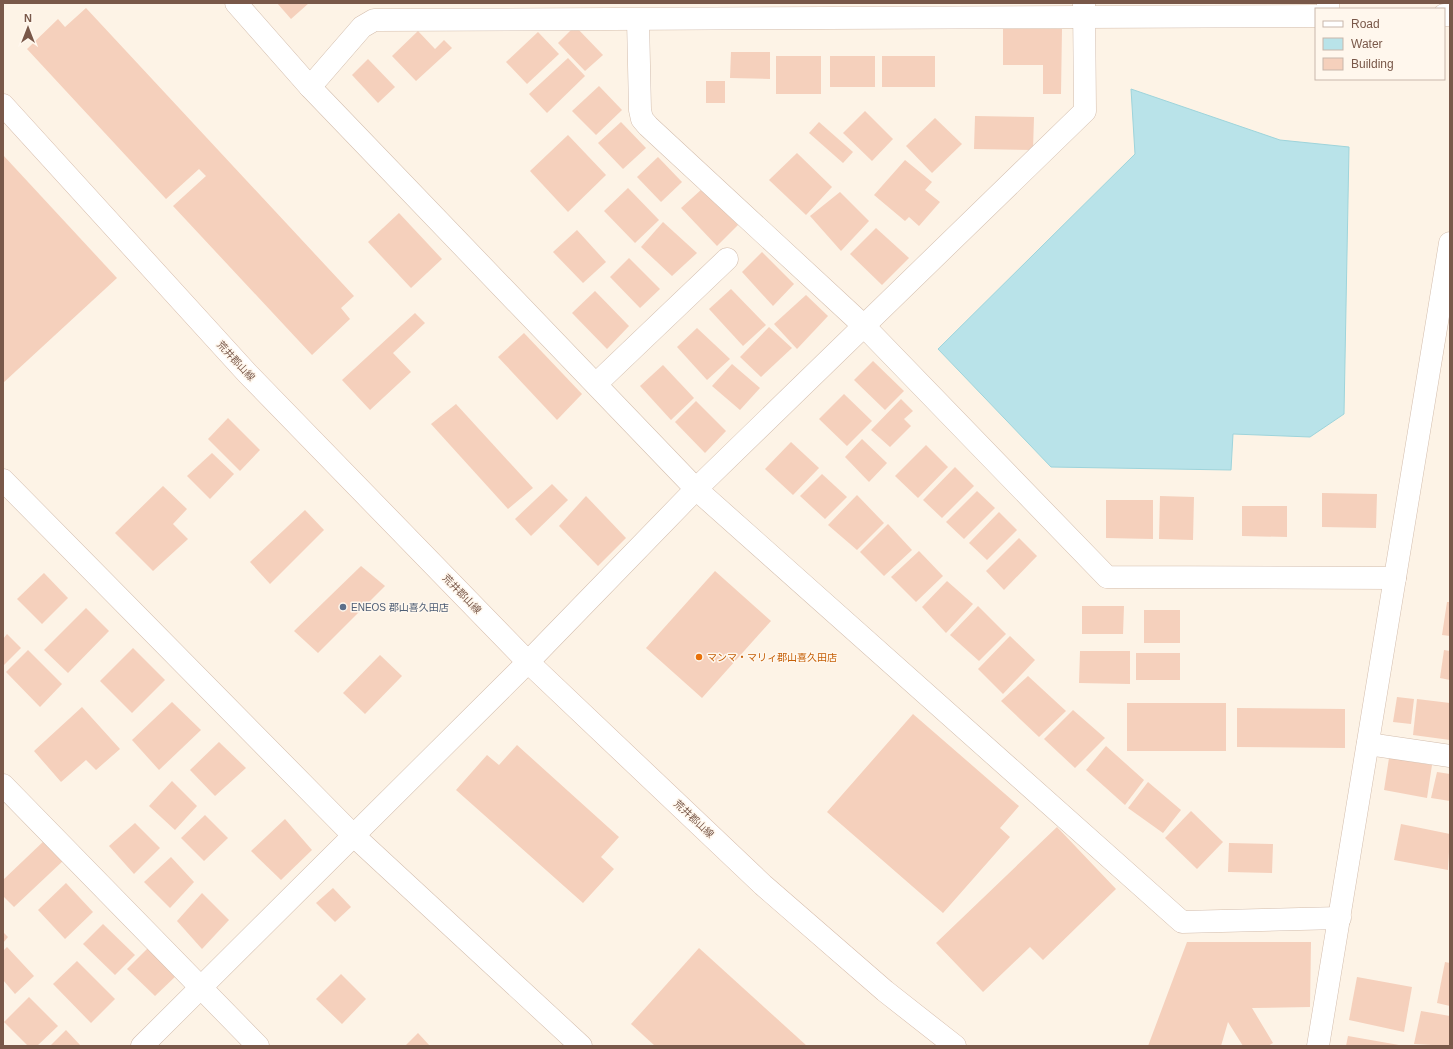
<svg xmlns="http://www.w3.org/2000/svg" width="1453" height="1049" font-family="Arial,'Noto Sans JP',sans-serif">
  <style>
    .water { fill: #b9e3e9; stroke: #9ed4db }
    .building { fill: #f5d0bc }
    .lines { fill: none; stroke-linecap: round; stroke-linejoin: round }
    .street-casing { stroke: #d3bdad; stroke-width: 23 }
    .secondary-casing { stroke: #d6bcab; stroke-width: 23 }
    .street { stroke: #fff; stroke-width: 22 }
    .secondary { stroke: #fff; stroke-width: 22 }
    .service-dot { fill: #5c6f8a; stroke: #fff7ed; stroke-width: 1.5 }
    .food-dot { fill: #e8710a; stroke: #fff7ed; stroke-width: 1.5 }
    .labels { text-anchor: middle; dominant-baseline: central; stroke-width: 3; stroke-linejoin: round; paint-order: stroke }
    .street-label { font-size: 10px; fill: #795849; stroke: #fff7ed }
    .service-label { font-size: 10px; fill: #4e5e75; stroke: #fff7ed; text-anchor: start }
    .food-label { font-size: 10px; fill: #c56008; stroke: #fff7ed; text-anchor: start }
  </style>
  <rect width="100%" height="100%" fill="#fdf3e6"/>
  <!-- water -->
  <polygon class="water" points="1131,89 1280,140 1349,147 1344,414 1310,437 1233,434 1231,470 1051,467 938,349 1135,154"/>
  <!-- building -->
  <g class="building">
    <polygon points="277,3 309,3 291,19"/>
    <polygon points="86,8 354,296 341,308 350,319 312,355 173,206 206,176 199,169 166,199 27,49 58,19 65,27"/>
    <polygon points="575,26 603,55 585,71 558,43"/>
    <polygon points="1003,29 1062,29 1061,94 1043,94 1043,65 1003,65"/>
    <polygon points="418,31 435,49 444,40 452,48 416,81 392,56"/>
    <polygon points="538,32 559,54 527,84 506,62"/>
    <polygon points="731,52 770,52 770,79 730,78"/>
    <rect x="776" y="56" width="45" height="38"/>
    <rect x="830" y="56" width="45" height="31"/>
    <rect x="882" y="56" width="53" height="31"/>
    <polygon points="568,58 585,76 547,113 529,94"/>
    <polygon points="368,59 395,87 378,103 352,75"/>
    <rect x="706" y="81" width="19" height="22"/>
    <polygon points="599,86 622,110 596,135 572,111"/>
    <polygon points="865,111 893,139 872,161 843,133"/>
    <polygon points="975,116 1034,117 1033,150 974,149"/>
    <polygon points="935,118 962,144 932,173 906,146"/>
    <polygon points="621,122 646,148 623,169 598,143"/>
    <polygon points="819,122 853,152 843,163 809,133"/>
    <polygon points="568,135 606,175 568,212 530,171"/>
    <polygon points="797,153 832,187 806,215 769,180"/>
    <polygon points="3,155 117,278 3,383"/>
    <polygon points="658,157 682,182 661,202 637,177"/>
    <polygon points="905,160 932,182 925,190 940,202 919,226 909,217 905,221 874,195"/>
    <polygon points="628,188 659,220 635,243 604,211"/>
    <polygon points="702,189 738,225 717,246 681,208"/>
    <polygon points="840,192 869,221 841,251 810,216"/>
    <polygon points="399,213 442,259 411,288 368,242"/>
    <polygon points="663,222 697,253 672,276 641,247"/>
    <polygon points="876,228 909,258 882,285 850,254"/>
    <polygon points="577,230 606,262 583,283 553,252"/>
    <polygon points="762,252 794,284 773,306 742,272"/>
    <polygon points="629,258 660,289 640,308 610,277"/>
    <polygon points="731,289 766,325 743,346 709,309"/>
    <polygon points="595,291 629,326 607,349 572,313"/>
    <polygon points="806,295 828,316 797,349 774,324"/>
    <polygon points="415,313 425,323 393,353 411,372 370,410 342,380"/>
    <polygon points="769,327 792,348 761,377 740,357"/>
    <polygon points="697,328 730,359 707,380 677,347"/>
    <polygon points="524,333 582,394 557,420 498,357"/>
    <polygon points="873,361 904,391 885,410 854,380"/>
    <polygon points="732,364 760,388 740,410 712,386"/>
    <polygon points="663,365 694,398 671,420 640,386"/>
    <polygon points="844,394 872,421 847,446 819,419"/>
    <polygon points="901,399 913,411 904,419 911,426 890,447 871,430"/>
    <polygon points="696,401 726,431 705,453 675,422"/>
    <polygon points="456,404 533,488 508,509 431,424"/>
    <polygon points="228,418 260,450 240,471 208,439"/>
    <polygon points="862,439 887,463 869,482 845,457"/>
    <polygon points="791,442 819,468 793,495 765,469"/>
    <polygon points="926,445 948,467 918,498 895,476"/>
    <polygon points="212,453 234,474 210,499 187,476"/>
    <polygon points="955,467 974,486 942,518 923,500"/>
    <polygon points="822,474 847,497 825,519 800,496"/>
    <polygon points="552,484 568,500 531,536 515,519"/>
    <polygon points="163,486 187,509 173,524 188,539 153,571 115,533"/>
    <polygon points="977,491 995,508 964,539 946,522"/>
    <polygon points="1322,493 1377,494 1376,528 1322,527"/>
    <polygon points="857,495 884,523 857,550 828,525"/>
    <polygon points="586,496 626,538 598,566 559,526"/>
    <polygon points="1160,496 1194,497 1193,540 1159,539"/>
    <polygon points="1106,500 1153,500 1153,539 1106,538"/>
    <polygon points="1242,506 1287,506 1287,537 1242,536"/>
    <polygon points="305,510 324,530 270,584 250,562"/>
    <polygon points="999,512 1017,530 987,560 969,543"/>
    <polygon points="888,524 912,550 884,576 860,552"/>
    <polygon points="1019,538 1037,556 1004,590 986,571"/>
    <polygon points="919,551 943,576 916,602 891,577"/>
    <polygon points="361,566 385,586 318,653 294,631"/>
    <polygon points="715,571 771,621 702,698 646,648"/>
    <polygon points="44,573 68,598 42,624 17,599"/>
    <polygon points="947,581 973,604 946,633 922,607"/>
    <polygon points="1447,602 1450,602 1450,636 1442,635"/>
    <polygon points="978,606 1006,634 979,661 950,635"/>
    <polygon points="1082,606 1124,606 1123,634 1082,634"/>
    <polygon points="86,608 109,631 68,673 44,650"/>
    <rect x="1144" y="610" width="36" height="33"/>
    <polygon points="7,634 21,648 3,666 3,639"/>
    <polygon points="1010,636 1035,660 1003,694 978,669"/>
    <polygon points="133,648 165,680 132,713 100,681"/>
    <polygon points="28,650 62,684 40,707 6,672"/>
    <polygon points="1444,650 1450,651 1450,680 1440,678"/>
    <polygon points="1080,651 1130,651 1130,684 1079,683"/>
    <rect x="1136" y="653" width="44" height="27"/>
    <polygon points="380,655 402,676 365,714 343,693"/>
    <polygon points="1028,676 1066,711 1039,737 1001,701"/>
    <polygon points="1397,697 1414,699 1411,724 1393,722"/>
    <polygon points="1417,699 1450,703 1450,740 1413,735"/>
    <polygon points="172,702 201,730 159,770 132,740"/>
    <rect x="1127" y="703" width="99" height="48"/>
    <polygon points="82,707 120,749 96,770 86,760 61,782 34,751"/>
    <polygon points="1237,708 1345,709 1345,748 1237,747"/>
    <polygon points="1073,710 1105,738 1075,768 1044,739"/>
    <polygon points="913,714 1019,806 1000,828 1010,837 943,913 827,812"/>
    <polygon points="219,742 246,768 215,796 190,770"/>
    <polygon points="517,745 619,837 601,857 614,869 583,903 456,790 487,755 499,765"/>
    <polygon points="1106,746 1144,780 1125,805 1086,770"/>
    <polygon points="1389,758 1432,765 1427,798 1384,790"/>
    <polygon points="1437,772 1450,774 1450,801 1431,798"/>
    <polygon points="172,781 197,806 175,830 149,806"/>
    <polygon points="1148,782 1181,810 1163,833 1128,808"/>
    <polygon points="1191,811 1223,842 1197,869 1165,838"/>
    <polygon points="205,815 228,838 204,861 181,838"/>
    <polygon points="285,819 312,850 281,880 251,851"/>
    <polygon points="135,823 160,848 134,874 109,846"/>
    <polygon points="1401,824 1450,834 1448,870 1394,860"/>
    <polygon points="1057,827 1116,889 1043,960 1030,947 983,992 936,943"/>
    <polygon points="46,839 65,859 14,907 3,896 3,880"/>
    <polygon points="1229,843 1273,844 1272,873 1228,872"/>
    <polygon points="171,857 194,882 170,908 144,882"/>
    <polygon points="66,883 93,912 65,939 38,910"/>
    <polygon points="333,888 351,907 335,922 316,903"/>
    <polygon points="202,893 229,920 202,949 177,921"/>
    <polygon points="103,924 135,955 115,975 83,944"/>
    <polygon points="3,932 8,937 3,943"/>
    <polygon points="1187,942 1311,942 1310,1007 1252,1008 1273,1043 1268,1046 1243,1046 1228,1022 1221,1046 1148,1046"/>
    <polygon points="150,946 178,974 155,996 127,969"/>
    <polygon points="7,947 34,976 15,994 3,980 3,951"/>
    <polygon points="699,948 807,1046 655,1046 631,1024"/>
    <polygon points="77,961 115,999 91,1023 53,984"/>
    <polygon points="1445,962 1450,963 1450,1006 1437,1003"/>
    <polygon points="341,974 366,999 342,1024 316,999"/>
    <polygon points="1357,977 1412,987 1404,1032 1349,1020"/>
    <polygon points="29,997 58,1026 37,1046 28,1046 4,1022"/>
    <polygon points="1421,1011 1450,1016 1450,1046 1414,1044"/>
    <polygon points="66,1030 81,1046 50,1046"/>
    <polygon points="418,1033 430,1046 405,1046"/>
    <polygon points="1348,1036 1399,1045 1399,1046 1346,1046"/>
  </g>
  <g class="lines">
    <!-- street casing -->
    <g class="street-casing">
      <g id="street">
        <polyline points="236,3 310,87 696,489 1182,922 1340,918"/>
        <polyline points="1328,3 1328,9"/>
        <polyline points="1444,15 1450,15"/>
        <polyline points="638,20 640,110 642,119 648,126 864,326 1107,577 1395,578"/>
        <polyline points="310,87 362,27 374,20 1316,16"/>
        <polyline points="596,384 727,259"/>
        <polyline points="3,480 353,835 581,1046"/>
        <polyline points="1368,744 1450,756"/>
        <polyline points="3,785 258,1046"/>
        <polyline points="142,1046 528,662 696,489 1085,111 1084,3"/>
        <polyline points="1318,1046 1450,243"/>
      </g>
    </g>
    <!-- secondary casing -->
    <g class="secondary-casing">
      <polyline id="secondary" points="3,105 247,373 528,662 763,885 885,991 955,1046"/>
    </g>
    <!-- street -->
    <use href="#street" class="street"/>
    <!-- secondary -->
    <use href="#secondary" class="secondary"/>
  </g>
  <!-- markers -->
  <circle class="service-dot" cx="343" cy="607" r="4"/>
  <circle class="food-dot" cx="699" cy="657" r="4"/>
  <g class="labels">
    <!-- street labels -->
    <g class="street-label">
      <text transform="translate(236 361) rotate(47)">荒井郡山線</text>
      <text transform="translate(462 594) rotate(46)">荒井郡山線</text>
      <text transform="translate(694 819) rotate(43)">荒井郡山線</text>
    </g>
    <!-- service labels -->
    <g class="service-label">
      <text x="351" y="607">ENEOS 郡山喜久田店</text>
    </g>
    <!-- food labels -->
    <g class="food-label">
      <text x="707" y="657">マンマ・マリィ郡山喜久田店</text>
    </g>
  </g>
  <!-- border -->
  <rect width="1453" height="1049" fill="none" stroke="#795849" stroke-width="8"/>
  <!-- legend -->
  <rect x="1315" y="8" width="130" height="72" fill="#fff7ed" stroke="#c9b7ab"/>
  <rect x="1323" y="21" width="20" height="6" fill="#ffffff" stroke="#c9b7ab"/>
  <text x="1351" y="28" font-size="12" fill="#795849">Road</text>
  <rect x="1323" y="38" width="20" height="12" fill="#b9e3e9" stroke="#c9b7ab"/>
  <text x="1351" y="48" font-size="12" fill="#795849">Water</text>
  <rect x="1323" y="58" width="20" height="12" fill="#f5d0bc" stroke="#c9b7ab"/>
  <text x="1351" y="68" font-size="12" fill="#795849">Building</text>
  <!-- north arrow -->
  <g transform="translate(28 28)" stroke="#fff7ed" stroke-width="3" paint-order="stroke">
  <path d="M0-3L7 15L0 10L-7 15Z" fill="#795849"/>
  <text y="-6" font-size="11" font-weight="bold" text-anchor="middle" fill="#795849">N</text>
  </g>
</svg>
